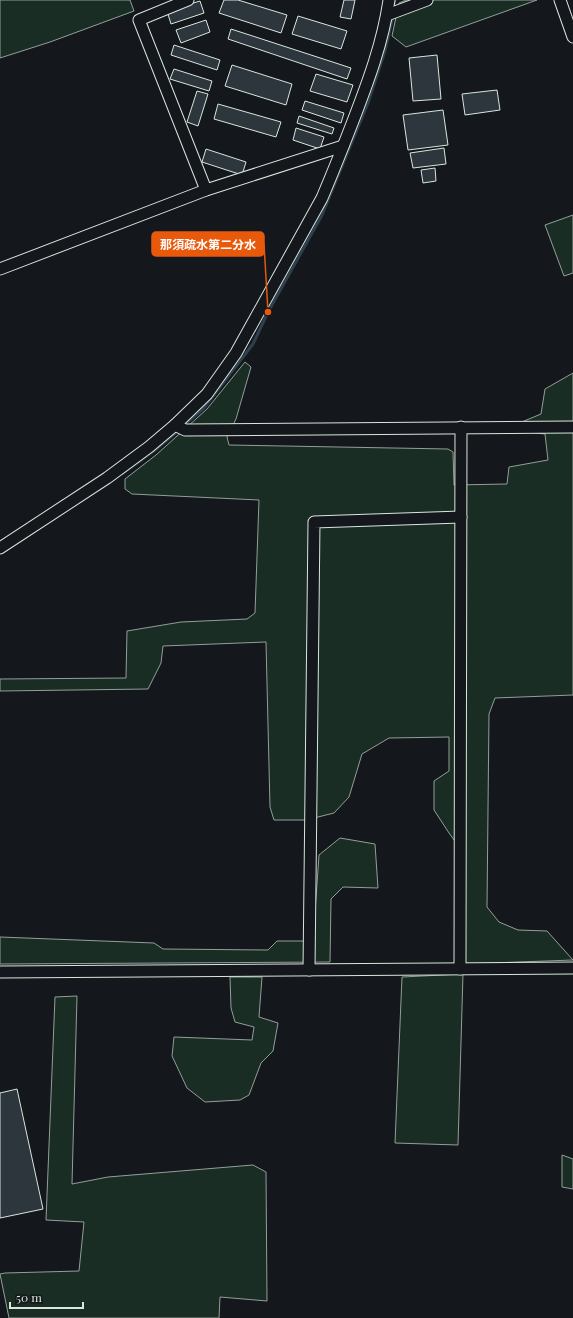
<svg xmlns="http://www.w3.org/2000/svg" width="573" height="1318" font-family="'Playfair Display','Noto Sans JP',serif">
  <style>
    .green { fill: #1a2d24; stroke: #939e99 }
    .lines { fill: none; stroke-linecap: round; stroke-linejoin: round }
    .stream { stroke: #2f3f4d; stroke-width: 3 }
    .building { fill: #2c363c; stroke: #d8e6dc }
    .minor-casing { stroke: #d8e6dc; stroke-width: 13 }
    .minor { stroke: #14181c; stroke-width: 11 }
    .leader { fill: none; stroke: #e8590c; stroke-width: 1.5 }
    .callout-dot { fill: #e8590c; stroke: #14181c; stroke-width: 1.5 }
    .callout { fill: #e8590c; stroke: #e8590c; stroke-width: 1.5 }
    .callout-label { font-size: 12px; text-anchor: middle; font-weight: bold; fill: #fff }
  </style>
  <rect width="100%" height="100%" fill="#14181c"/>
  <!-- green -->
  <g class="green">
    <polygon points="0,0 130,0 134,11 50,42 0,58"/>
    <polygon points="406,0 537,0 406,47 392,36 399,3"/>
    <polygon points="573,215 573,273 564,276 545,225"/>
    <polygon points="245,362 251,367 236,419 227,437 229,445 448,449 453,452 454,485 507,484 509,467 548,460 545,434 520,431 517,424 541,414 545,389 573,373 573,695 495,698 489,714 487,907 499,922 518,930 547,931 573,960 464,964 457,844 449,833 434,810 434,781 449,771 449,737 389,738 362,754 349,797 334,813 306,820 274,820 270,807 266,642 163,646 161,663 148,689 0,691 0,679 126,678 127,631 181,622 247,619 255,613 259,500 132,494 125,489 125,479 156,455 207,409"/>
    <polygon points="340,838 375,844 378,888 343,887 331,899 330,962 0,964 0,937 154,943 163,949 268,950 277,941 313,941 319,855"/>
    <polygon points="463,974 458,1145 395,1143 402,977"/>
    <polygon points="230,977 262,977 259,1017 278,1023 273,1051 261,1063 249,1095 240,1100 205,1102 187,1088 172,1056 174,1037 252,1040 254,1027 235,1022 231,1008"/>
    <polygon points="77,996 72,1184 108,1177 253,1165 266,1172 267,1301 220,1297 219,1318 9,1318 0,1274 5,1273 79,1271 84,1222 46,1220 55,997"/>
    <polygon points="562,1155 573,1159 573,1189 562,1187"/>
  </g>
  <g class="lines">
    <!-- stream -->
    <g class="stream">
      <polyline points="393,10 395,0"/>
      <polyline points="183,426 203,409 253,344 268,312 322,215 368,103 385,51 393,16"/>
      <polyline points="123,473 155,450 179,430"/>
    </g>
  </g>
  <!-- building -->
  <g class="building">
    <polygon points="224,0 238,0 287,15 281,33 219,13"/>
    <polygon points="344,0 355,0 351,19 340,17"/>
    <polygon points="200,1 204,13 171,24 167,11"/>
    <polygon points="298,16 347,31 341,49 292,34"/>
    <polygon points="206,20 210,32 181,43 176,30"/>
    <polygon points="231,29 351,68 347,79 228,39"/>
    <polygon points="174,45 220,60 217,70 171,55"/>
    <polygon points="437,55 441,99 413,101 409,58"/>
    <polygon points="232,65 292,84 286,105 225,86"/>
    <polygon points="174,69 212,81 209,91 170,79"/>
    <polygon points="316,74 353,85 347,102 310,91"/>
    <polygon points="497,90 500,110 465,115 462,94"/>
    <polygon points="197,91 208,94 198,126 187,122"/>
    <polygon points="305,101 344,113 341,123 302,110"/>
    <polygon points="218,104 281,122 276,137 214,119"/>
    <polygon points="443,110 448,145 408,150 403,115"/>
    <polygon points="299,116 334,128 332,134 297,123"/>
    <polygon points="296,128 324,137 320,149 293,140"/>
    <polygon points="444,148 446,164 413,168 410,153"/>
    <polygon points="206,149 246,162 242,175 202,162"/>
    <polygon points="435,168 436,181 423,183 421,170"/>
    <polygon points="17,1089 43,1209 0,1218 0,1093"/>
  </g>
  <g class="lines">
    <!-- minor casing -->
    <g class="minor-casing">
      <g id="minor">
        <polyline points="188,0 139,20 206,190"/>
        <polyline points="560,0 573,37"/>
        <polyline points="387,15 427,0"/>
        <polyline points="0,269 206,190 343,146"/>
        <polyline points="175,425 185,430 573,427"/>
        <path d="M0,548L107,478L149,447L175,425L207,394L236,353L322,198C333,172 343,147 353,121C368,82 383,42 389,0"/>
        <polyline points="460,969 461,427"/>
        <polyline points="309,970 314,522 461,517"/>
        <polyline points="0,972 573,968"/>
      </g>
    </g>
    <!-- minor -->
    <use href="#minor" class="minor"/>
  </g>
  <!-- callouts -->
  <path class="leader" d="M268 312L264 244"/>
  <circle class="callout-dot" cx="268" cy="312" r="4"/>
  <rect class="callout" x="152" y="232" width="112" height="24" rx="4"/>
  <g class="callout-label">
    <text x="208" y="249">那須疏水第二分水</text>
  </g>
  <!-- scale -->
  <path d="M10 1302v6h73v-6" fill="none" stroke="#d8e6dc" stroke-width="2"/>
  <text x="16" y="1302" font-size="12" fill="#d8e6dc" stroke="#14181c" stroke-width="3" paint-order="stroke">50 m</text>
</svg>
